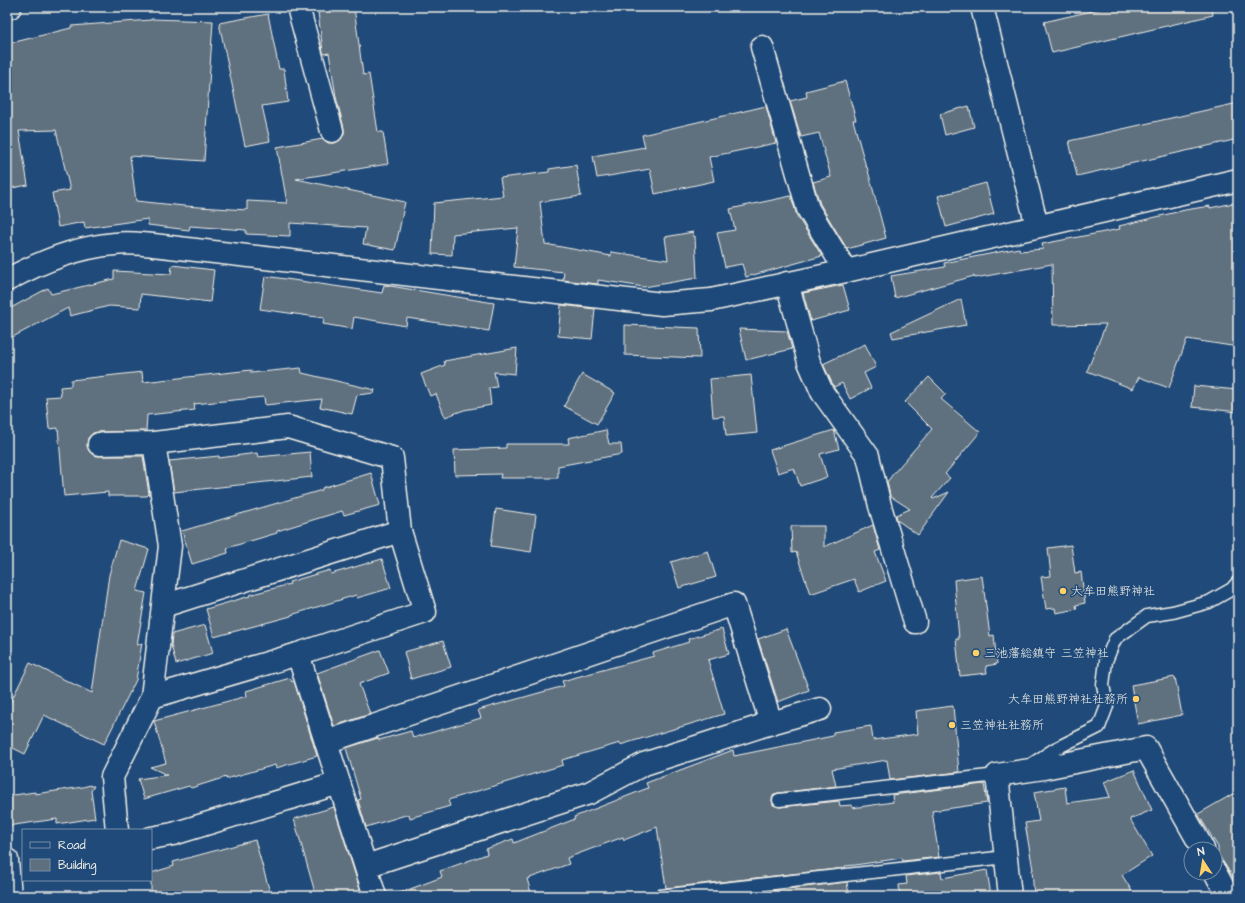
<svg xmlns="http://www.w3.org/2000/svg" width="1245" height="903" font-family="'Architects Daughter','Klee One',sans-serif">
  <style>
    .building { fill: #5e707f; stroke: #f4f1e8 }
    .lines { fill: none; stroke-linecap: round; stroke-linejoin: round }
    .lane-casing { stroke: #f4f1e8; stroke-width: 15 }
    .street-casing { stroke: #f4f1e8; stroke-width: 25 }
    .lane { stroke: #1f4a7a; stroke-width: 12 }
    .street { stroke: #1f4a7a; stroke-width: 22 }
    .poi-dot { fill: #ffd166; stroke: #1f4a7a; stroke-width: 1.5 }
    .labels { text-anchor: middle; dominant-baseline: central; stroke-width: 3; stroke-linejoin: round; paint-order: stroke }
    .poi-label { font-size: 12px; fill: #f4f1e8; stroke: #1f4a7a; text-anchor: start }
  </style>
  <rect width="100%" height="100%" fill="#1f4a7a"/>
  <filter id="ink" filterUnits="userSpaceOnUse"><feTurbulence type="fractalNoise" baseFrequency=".025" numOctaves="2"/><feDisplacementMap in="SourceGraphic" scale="8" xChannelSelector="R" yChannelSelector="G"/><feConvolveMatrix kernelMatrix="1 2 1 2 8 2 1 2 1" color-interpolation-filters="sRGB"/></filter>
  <g filter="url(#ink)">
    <!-- building -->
    <g class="building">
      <polygon points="354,7 363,75 369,74 378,132 383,132 388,164 296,179 405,202 395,250 363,244 366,228 290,223 290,236 246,234 246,230 190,226 189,230 148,225 148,219 85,228 84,222 58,227 52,193 70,190 56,130 19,131 28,185 7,189 7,44 71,28 71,26 151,20 151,19 213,21 204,161 130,156 136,201 184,206 247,210 247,201 287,203 277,147 323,139 328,143 335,143 341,139 344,134 344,128 336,97 329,53 324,54 323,52 318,12"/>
      <polygon points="1109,7 1212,7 1213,15 1052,53 1044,22"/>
      <polygon points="268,14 279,69 284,69 288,102 262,106 270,141 245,146 219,23"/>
      <polygon points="845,81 856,120 853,120 866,167 867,167 886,238 847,249 820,204 813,182 831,177 819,133 801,137 790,101 807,97 806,91"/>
      <polygon points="1238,103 1238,139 1077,176 1069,141"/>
      <polygon points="766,106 776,143 709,157 714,181 655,194 650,169 597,178 593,156 645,147 642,135"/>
      <polygon points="969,106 974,127 945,135 940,114"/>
      <polygon points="576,165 581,196 540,202 545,244 611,256 611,252 668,260 665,237 693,232 693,237 695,236 697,278 644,287 598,280 598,284 563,280 564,272 514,267 518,228 453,234 452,255 432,254 434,203 503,196 500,178 549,172 549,169"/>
      <polygon points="986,183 994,214 946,227 938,196"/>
      <polygon points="791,196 797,216 822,256 746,277 742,264 725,267 717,233 735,230 730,209"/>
      <polygon points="1238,202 1238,347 1187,339 1169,388 1139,377 1133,389 1087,371 1106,324 1053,325 1052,264 975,278 974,276 895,298 891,276 945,267 944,263 1019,248 1020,251 1043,249 1042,244 1120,229 1119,226 1185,210 1210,206 1210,208"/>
      <polygon points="172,265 214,270 210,302 141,294 140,308 109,306 70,316 68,308 7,340 7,310 48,288 51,294 114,279 114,271 171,274"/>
      <polygon points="265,276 382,293 384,285 494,303 489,331 407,318 406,326 354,317 352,329 323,324 324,318 260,309"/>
      <polygon points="843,285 850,310 811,321 803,293"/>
      <polygon points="961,299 966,325 893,338 891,332"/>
      <polygon points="561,305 595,309 592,339 558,336"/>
      <polygon points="625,325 699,328 700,358 625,355"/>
      <polygon points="739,329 787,331 792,349 746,360"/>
      <polygon points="865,344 876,367 864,373 871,388 850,399 842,383 834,387 823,364"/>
      <polygon points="517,348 515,374 494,372 497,387 489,388 491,405 464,410 445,417 436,394 430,396 421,374 445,365 444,361"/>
      <polygon points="301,368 302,373 375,390 374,393 357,395 352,414 320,407 322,399 265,405 264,397 194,404 195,410 147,415 146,431 98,432 93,433 88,438 87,445 89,451 93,455 99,456 143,456 149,494 147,496 108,496 108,492 64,496 58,428 49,429 46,397 61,396 60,387 71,386 71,380 142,372 143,382 251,370 251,373"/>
      <polygon points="582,374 615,393 597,424 564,406"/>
      <polygon points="751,375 757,433 726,436 724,416 713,417 710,379"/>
      <polygon points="929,377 946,394 941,399 980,432 945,474 950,478 932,498 933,499 949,492 918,535 897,520 896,515 910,509 890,496 887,482 893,474 932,429 905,402"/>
      <polygon points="1194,386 1238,390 1238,412 1192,407"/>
      <polygon points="606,430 609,444 621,444 622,454 558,466 558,478 500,478 501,474 455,475 454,450 506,448 506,444 569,444 568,438"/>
      <polygon points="834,430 839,449 820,454 827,477 800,486 794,468 778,473 770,450"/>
      <polygon points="310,452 312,477 174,492 169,461 219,456 219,458 257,453 258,457"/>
      <polygon points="371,473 380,505 344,515 342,511 277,531 277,533 227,548 228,553 192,564 182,531 322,490 322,488"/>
      <polygon points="496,509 536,515 531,552 491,546"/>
      <polygon points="873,525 880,550 875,552 886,581 859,592 854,579 810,594 796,552 792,553 791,526 824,526 824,547"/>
      <polygon points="119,540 149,549 137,591 146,593 137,645 142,643 136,680 104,744 44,715 25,754 7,745 7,709 30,663 92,693 109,575"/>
      <polygon points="1071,545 1075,573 1081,572 1085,603 1076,605 1077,609 1056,613 1055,608 1046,609 1041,577 1051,576 1048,548"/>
      <polygon points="708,551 716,577 679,588 671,562"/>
      <polygon points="382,559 391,588 357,598 356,595 291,615 291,616 214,637 206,609 250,596 249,595 290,584 289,582 330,570 331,574"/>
      <polygon points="982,576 990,636 994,635 997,664 986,666 987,673 960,676 956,639 959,639 954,580"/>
      <polygon points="205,625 213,653 176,664 171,645 172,634"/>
      <polygon points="722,629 729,654 708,660 724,714 620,745 620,743 562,760 563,765 448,800 450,806 410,818 409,814 366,827 358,800 361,799 346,748 378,738 379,740 411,731 413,738 481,718 478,710 564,686 562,681 654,656 653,653 689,642 688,639"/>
      <polygon points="786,629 809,690 778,702 758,639"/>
      <polygon points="443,641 451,667 411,679 404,652"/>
      <polygon points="380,650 389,673 359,684 370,714 334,726 317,673"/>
      <polygon points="1175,677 1182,715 1138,724 1131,685"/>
      <polygon points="290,678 292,682 294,681 317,756 276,768 275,765 226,779 226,777 191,788 189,786 144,799 138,779 167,775 150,767 166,763 154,721 247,696 246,691"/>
      <polygon points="953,706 959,772 890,780 887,760 832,769 836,786 778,793 774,794 772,800 773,805 780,807 839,801 840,806 852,805 852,808 893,802 892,795 984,784 987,803 932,811 939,857 903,861 902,858 855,865 845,866 845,868 666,888 657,827 624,840 623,837 567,858 569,864 527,879 532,896 397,896 397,894 442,877 440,871 487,854 486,849 513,839 514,843 575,819 574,817 648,788 646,783 733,750 734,756 833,736 833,732 871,726 873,740 918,734 916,711"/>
      <polygon points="1134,770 1152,810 1130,819 1152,856 1122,875 1135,896 1034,896 1032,870 1033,870 1025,823 1039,821 1034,792 1065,787 1067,803 1110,797 1104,782"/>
      <polygon points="90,785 90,786 94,786 91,791 95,818 57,824 57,819 7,826 7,796 35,792 35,794 83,787"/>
      <polygon points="1238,791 1238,885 1218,854 1218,847 1198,814"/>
      <polygon points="334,807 362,896 316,896 294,819"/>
      <polygon points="255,840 271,896 151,896 151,873 174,866 173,862"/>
      <polygon points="987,870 991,896 900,896 899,885 907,884 906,876 941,872 942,878"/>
      <polygon points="847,882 849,896 727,896"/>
    </g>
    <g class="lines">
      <!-- lane casing -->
      <g class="lane-casing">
        <g id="lane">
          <polyline points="1029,766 1055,749 1099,727 1107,706 1103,685 1106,661 1115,639 1147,616 1173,612 1209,602 1232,589 1238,582"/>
          <polyline points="779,800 997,775"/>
          <polyline points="660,896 1006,857"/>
        </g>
      </g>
      <!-- street casing -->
      <g class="street-casing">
        <g id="street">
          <polyline points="298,7 332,131"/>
          <polyline points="982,7 1037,226"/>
          <polyline points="7,8 10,7"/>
          <polyline points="762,47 808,209 846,271"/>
          <path d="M7,280C40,262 77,247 115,244C127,242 141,244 153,245L662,304L711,300L846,271L1238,180"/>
          <polyline points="787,283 809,362 822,392 868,456 880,506 915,622"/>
          <polyline points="99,444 154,443 288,427 392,458 400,531 425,612 298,654 152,697 112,777 117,830"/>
          <polyline points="163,606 400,531"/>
          <polyline points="298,654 375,896"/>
          <polyline points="152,697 170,546 154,443"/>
          <polyline points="326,742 734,604 771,723"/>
          <polyline points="151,838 173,834 339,783"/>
          <polyline points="7,860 10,896"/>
          <polyline points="366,866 589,793 644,764 771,723 820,709"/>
          <polyline points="1215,872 1228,896"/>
          <polyline points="1010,896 997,775 1044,768 1146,748 1203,849"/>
        </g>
      </g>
      <!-- lane -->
      <use href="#lane" class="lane"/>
      <!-- street -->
      <use href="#street" class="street"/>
    </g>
  </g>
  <!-- markers -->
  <g class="poi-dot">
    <circle cx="1063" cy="591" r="4"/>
    <circle cx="976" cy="653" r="4"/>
    <circle cx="1136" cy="699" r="4"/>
    <circle cx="952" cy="725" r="4"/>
  </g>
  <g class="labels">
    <!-- poi labels -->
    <g class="poi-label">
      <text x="1071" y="591">大牟田熊野神社</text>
      <text x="984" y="653">三池藩総鎮守 三笠神社</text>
      <text x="1128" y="699" text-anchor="end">大牟田熊野神社社務所</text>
      <text x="960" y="725">三笠神社社務所</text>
    </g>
  </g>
  <!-- margin -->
  <rect width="1245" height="903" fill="none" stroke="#1f4a7a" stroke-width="24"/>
  <rect x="12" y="12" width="1221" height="879" fill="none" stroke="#f4f1e8" stroke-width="1.5" filter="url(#ink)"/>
  <!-- legend -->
  <rect x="22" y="829" width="130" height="52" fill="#1f4a7a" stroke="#748da6"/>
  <rect x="30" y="842" width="20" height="6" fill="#1f4a7a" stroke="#748da6"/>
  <text x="58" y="849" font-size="12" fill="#f4f1e8">Road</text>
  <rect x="30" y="859" width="20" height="12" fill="#5e707f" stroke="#748da6"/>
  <text x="58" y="869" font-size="12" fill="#f4f1e8">Building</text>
  <!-- north arrow -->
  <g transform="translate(1203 861) rotate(348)"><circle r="19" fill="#1f4a7a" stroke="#748da6"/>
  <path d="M0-3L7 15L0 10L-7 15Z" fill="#ffd166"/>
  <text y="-6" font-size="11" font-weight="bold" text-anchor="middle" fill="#f4f1e8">N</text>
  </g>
</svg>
